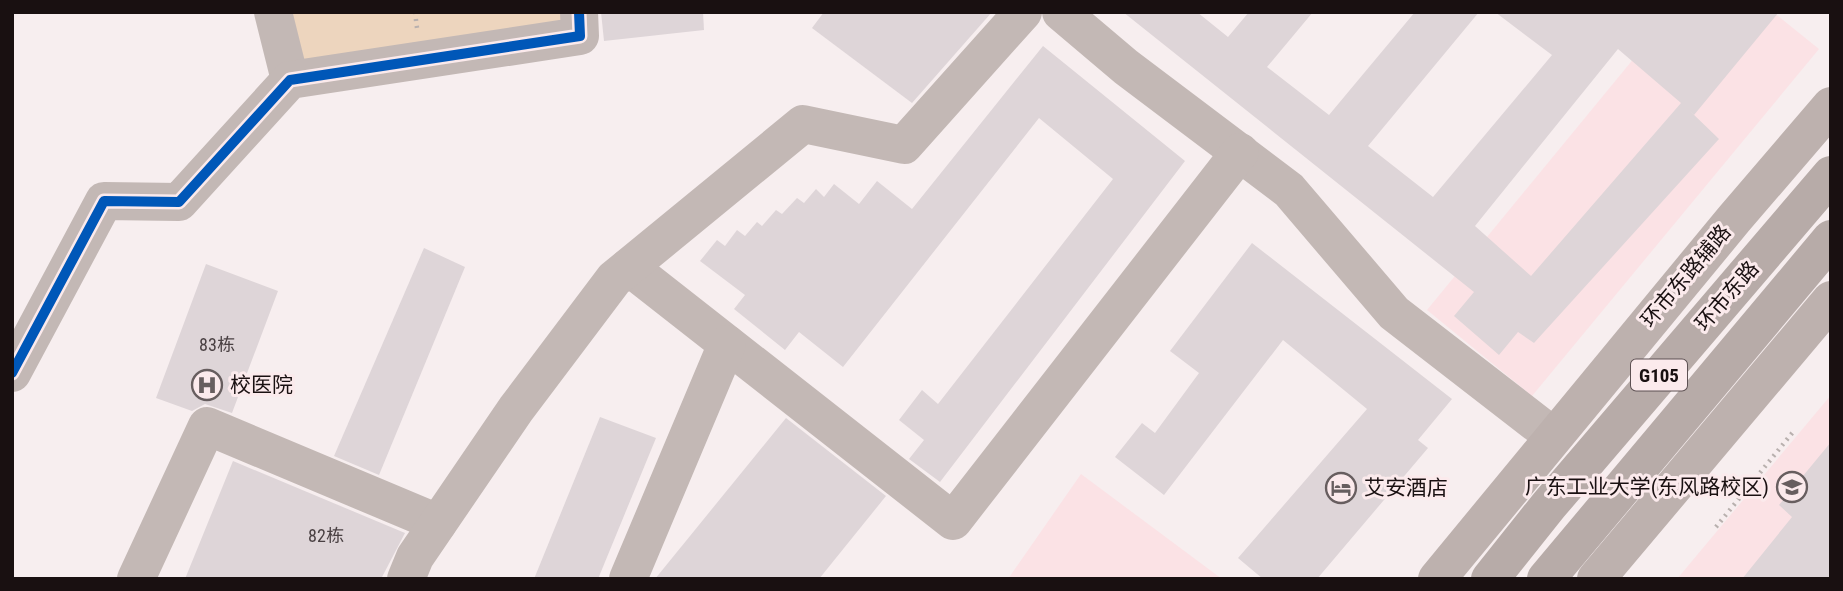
<svg xmlns="http://www.w3.org/2000/svg" width="1843" height="591" font-family="'Roboto Condensed','Noto Sans SC',sans-serif">
  <style>
    .built { fill: #fbe2e5 }
    .green { fill: #edd5be }
    .building { fill: #ded5d8; fill-rule: evenodd }
    .lines { fill: none; stroke-linecap: round; stroke-linejoin: round }
    .path { stroke: #b8b0ae; stroke-width: 4.5; stroke-dasharray: 2 5; stroke-linecap: butt }
    .minor { stroke: #c3b8b5; stroke-width: 38 }
    .major { stroke: #bdb1ae; stroke-width: 38 }
    .highway { stroke: #b7aba8; stroke-width: 38 }
    .cycleway-casing { stroke: #fbeaec; stroke-width: 15 }
    .cycleway { stroke: #0057b8; stroke-width: 10 }
    .labels { text-anchor: middle; dominant-baseline: central; stroke-width: 6; stroke-linejoin: round; paint-order: stroke }
    .number-label { font-size: 18px; fill: #4a4143 }
    .shield { fill: #fbeaec; stroke: #5d5153; stroke-width: 2 }
    .shield-label { font-size: 19px; font-weight: bold; fill: #191011 }
    .street-label { font-size: 21px; fill: #191011; stroke: #fbeaec }
    .poi-label { font-size: 21px; fill: #191011; stroke: #fbeaec; text-anchor: start }
  </style>
  <rect width="100%" height="100%" fill="#f7eeef"/>
  <!-- built -->
  <g class="built">
    <polygon points="1672,12 1773,12 1819,49 1532,396 1427,310"/>
    <polygon points="1831,395 1831,579 1677,579"/>
    <polygon points="1081,474 1222,579 1008,579"/>
  </g>
  <!-- green -->
  <polygon class="green" points="273,12 579,12 580,36 290,80"/>
  <!-- building -->
  <g class="building">
    <polygon points="601,12 703,12 704,30 604,41"/>
    <polygon points="824,12 992,12 912,103 812,28"/>
    <path d="M1123,12H1197L1228,37L1249,12H1313L1267,67L1329,115L1415,12H1479L1368,146L1433,197L1552,55L1495,12H1779L1694,115L1690,111L1719,139L1534,343L1518,332L1499,355L1454,316L1474,292ZM1618,49L1681,103L1531,276L1475,226Z"/>
    <polygon points="1043,46 1185,161 940,482 909,459 924,440 899,420 922,390 938,404 1113,179 1039,118 843,367 799,332 785,350 734,309 745,295 700,261 717,240 725,246 737,230 745,236 757,222 762,226 776,210 782,214 797,198 804,203 816,189 824,197 834,184 859,204 877,181 912,209"/>
    <polygon points="1252,243 1452,399 1418,440 1428,448 1317,579 1263,579 1238,558 1367,409 1283,340 1164,495 1115,457 1142,423 1155,433 1199,373 1170,351"/>
    <polygon points="424,248 465,267 379,475 334,456"/>
    <polygon points="206,264 278,291 232,413 205,404 192,411 156,398"/>
    <polygon points="600,417 656,438 598,579 534,579"/>
    <polygon points="786,418 886,496 819,579 655,579"/>
    <polygon points="1831,442 1831,579 1742,579 1792,517 1779,505"/>
    <polygon points="233,461 405,533 381,579 185,579"/>
  </g>
  <g class="lines">
    <!-- path -->
    <g class="path">
      <polyline points="415,12 417,28"/>
      <polyline points="1716,527 1793,432"/>
    </g>
    <!-- minor -->
    <g class="minor">
      <polyline points="273,12 290,80"/>
      <polyline points="1061,12 1126,67 1289,190 1394,313 1553,436"/>
      <polyline points="629,267 953,521 1240,152"/>
      <polyline points="12,373 104,201 179,202 290,80 580,36 579,12"/>
      <polyline points="136,579 207,426 438,523"/>
      <polyline points="406,579 415,557 516,409 614,279 803,124 904,145 1023,12"/>
      <polyline points="628,579 727,344"/>
    </g>
    <!-- major -->
    <g class="major">
      <polyline points="1437,579 1734,219 1831,106"/>
      <polyline points="1596,579 1831,300"/>
    </g>
    <!-- highway -->
    <g class="highway">
      <polyline points="1490,579 1549,505 1831,175"/>
      <polyline points="1546,579 1831,239"/>
    </g>
    <!-- cycleway casing -->
    <g class="cycleway-casing">
      <polyline id="cycleway" points="12,373 104,201 179,202 290,80 580,36 579,12"/>
    </g>
    <!-- cycleway -->
    <use href="#cycleway" class="cycleway"/>
  </g>
  <!-- icons -->
  <defs>
    <g id="hospital-ring" transform="scale(1.575)"><circle r="9.5" fill="#fbeaec" stroke="#675e5f" stroke-width="1.5"/><path d="M-5-5h3v3.5h4V-5h3V5h-3V1.5h-4V5h-3Z" fill="#675e5f"/></g>
    <g id="university-ring" transform="scale(1.575)"><circle r="9.5" fill="#fbeaec" stroke="#675e5f" stroke-width="1.5"/><path d="M0-5L7-2L0 1L-7-2ZM-4 1L0 2.5L4 1V4Q0 6-4 4Z" fill="#675e5f"/></g>
    <g id="hotel-ring" transform="scale(1.575)"><circle r="9.5" fill="#fbeaec" stroke="#675e5f" stroke-width="1.5"/><path d="M-6-4.5h1.5V1H6V5H4.5V3h-9V5H-6ZM-4 0a1.8 1.8 0 1 1 3.6 0ZM.5 0V-2.5h3Q6-2.5 6 0Z" fill="#675e5f"/></g>
  </defs>
  <g fill-rule="evenodd">
    <use href="#hospital-ring" x="207" y="385"/>
    <use href="#university-ring" x="1792" y="487"/>
    <use href="#hotel-ring" x="1341" y="488"/>
  </g>
  <g class="labels">
    <!-- number labels -->
    <g class="number-label">
      <text x="217" y="344">83栋</text>
      <text x="326" y="535">82栋</text>
    </g>
    <!-- shield labels -->
    <rect class="shield" x="1631" y="359.5" width="56" height="31" rx="5"/>
    <g class="shield-label">
      <text x="1659" y="375">G105</text>
    </g>
    <!-- street labels -->
    <g class="street-label">
      <text transform="translate(1686 276) rotate(-50)">环市东路辅路</text>
      <text transform="translate(1727 296) rotate(-49)">环市东路</text>
    </g>
    <!-- poi labels -->
    <g class="poi-label">
      <text x="230" y="385">校医院</text>
      <text x="1769" y="487" text-anchor="end">广东工业大学(东风路校区)</text>
      <text x="1364" y="488">艾安酒店</text>
    </g>
  </g>
  <!-- border -->
  <rect width="1843" height="591" fill="none" stroke="#191011" stroke-width="28"/>
</svg>
